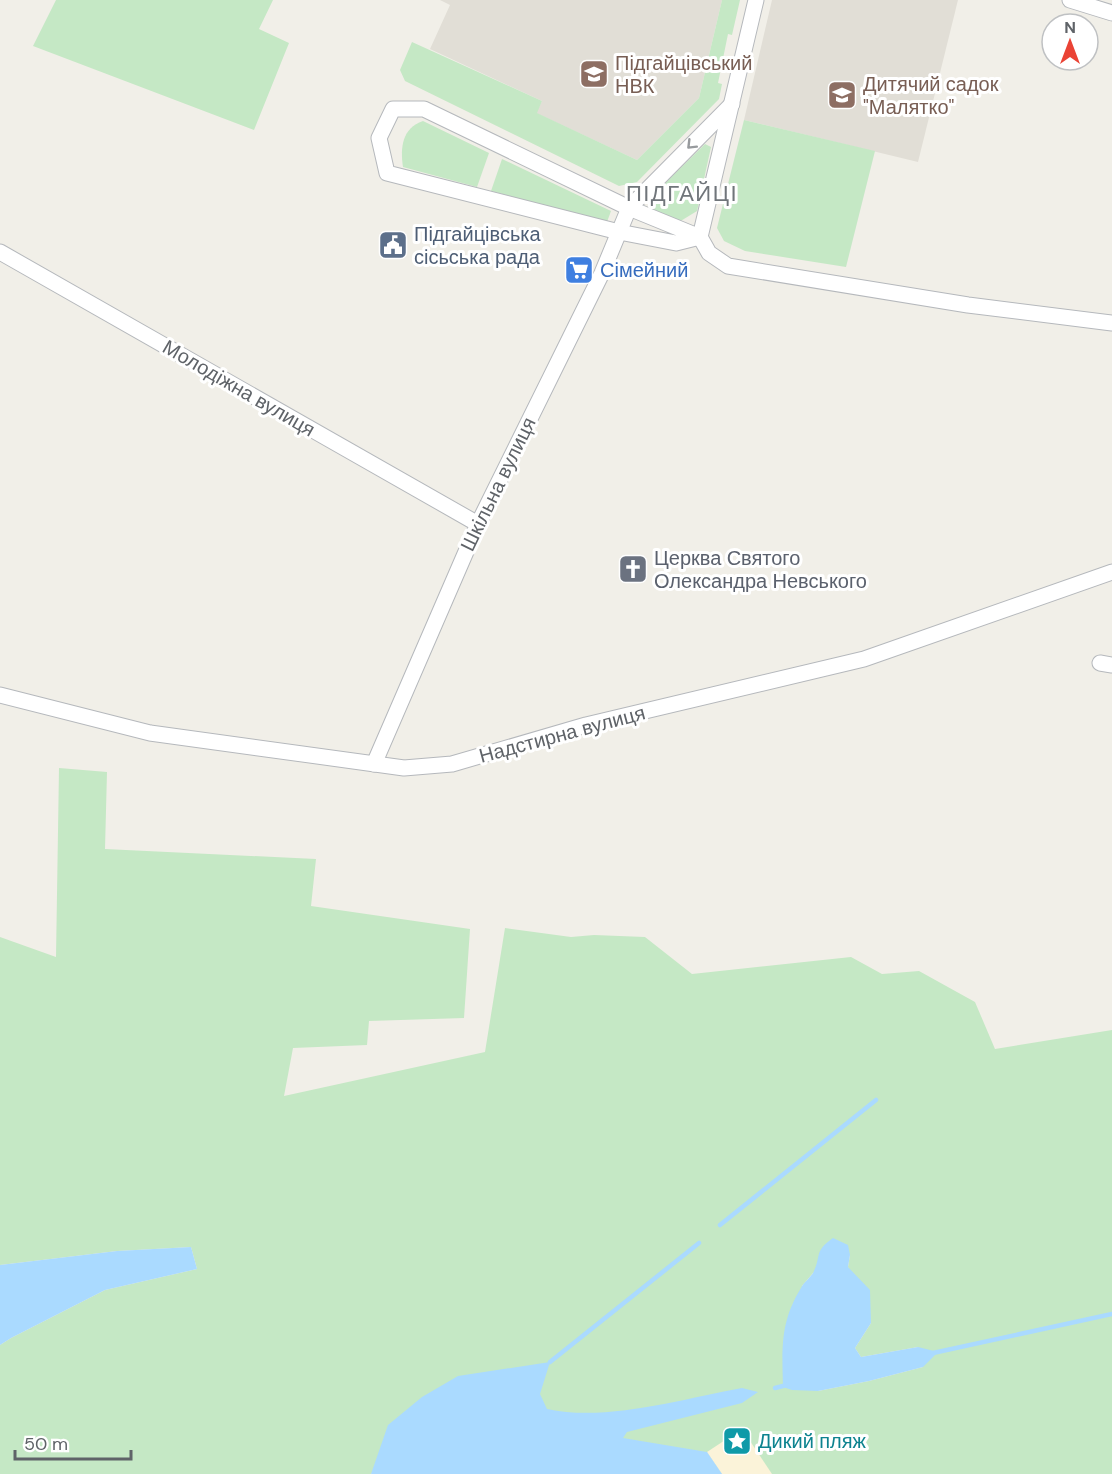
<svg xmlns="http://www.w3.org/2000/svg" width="1112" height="1474" font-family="'DM Sans',sans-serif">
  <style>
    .education { fill: #e1ded6 }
    .green { fill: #c5e8c5; fill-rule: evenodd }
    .sand { fill: #fbf3d9 }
    .water { fill: #aadaff }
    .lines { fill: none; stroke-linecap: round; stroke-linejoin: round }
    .stream { stroke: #aadaff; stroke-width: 4.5 }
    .street-casing { stroke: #b5b8bc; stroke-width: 17 }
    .street { stroke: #fff; stroke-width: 15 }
    .oneway { stroke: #979a9d }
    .labels { text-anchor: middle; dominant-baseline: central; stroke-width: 6; stroke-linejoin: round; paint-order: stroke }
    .education-label { font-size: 20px; fill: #785e54; stroke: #fff; text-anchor: start }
    .service-label { font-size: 20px; fill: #4e5e75; stroke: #fff; text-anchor: start }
    .shop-label { font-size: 20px; fill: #366cbe; stroke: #fff; text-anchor: start }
    .street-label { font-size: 20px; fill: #5f6368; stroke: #fff }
    .worship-label { font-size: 20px; fill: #5b616d; stroke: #fff; text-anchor: start }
    .culture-label { font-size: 20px; fill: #0d838f; stroke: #fff; text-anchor: start }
    .quarter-label { font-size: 22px; letter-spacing: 1.5px; fill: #70757a; stroke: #fff }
  </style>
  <rect width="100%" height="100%" fill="#f1efe8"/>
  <!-- education -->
  <g class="education">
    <polygon points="440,0 722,0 699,98 637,160 536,113 542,101 430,49 450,5"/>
    <polygon points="772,0 958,0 918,162 744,120"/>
  </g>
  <!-- green -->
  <g class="green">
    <polygon points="56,0 273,0 259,29 289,43 254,130 33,46"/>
    <polygon points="722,0 740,0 732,35 728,34 718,83 722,84 719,99 637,182 619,186 405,81 400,70 412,42 542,101 537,113 637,160 699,98"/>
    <polygon points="744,120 875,151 846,267 745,251 724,241 717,228"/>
    <path d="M423,121L489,153L477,187L403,167C400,148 402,128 423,121Z"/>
    <polygon points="705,144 711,147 697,211 679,222 652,210 649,199"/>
    <polygon points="502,159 611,211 607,222 491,191"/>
    <path d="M59,768L107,772L105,849L316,859L311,906L470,929L464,1018L369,1021L367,1045L293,1048L284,1096L485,1052L505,928L571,937L594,935L645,937L692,974L851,957L882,974L919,971L975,1002L995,1049L1112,1030V1474H722L707,1452L374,1470L371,1474H0V1345L11,1338L105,1290L197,1269L191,1247L117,1251L0,1265V937L56,957ZM850,1255L848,1267L871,1323L855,1348L861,1357L918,1347L923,1367L869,1381L818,1391L802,1286L813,1273Z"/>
  </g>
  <!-- sand -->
  <polygon class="sand" points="742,1429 772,1474 722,1474 707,1452"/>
  <!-- water -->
  <g class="water">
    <path d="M833,1238L848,1245L850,1255L848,1267L870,1290L871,1323L855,1348L861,1357L918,1347L938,1352L923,1367L869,1381L818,1391L792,1390L783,1387C782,1348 780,1322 801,1288C804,1282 810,1278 813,1273C822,1256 813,1252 833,1238Z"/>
    <polygon points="191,1247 197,1269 105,1290 11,1338 0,1345 0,1265 117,1251"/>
    <path d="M550,1362L540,1394L547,1409C606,1422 682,1399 742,1388L758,1392L742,1403L627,1432L623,1438L707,1452L722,1474H371L388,1425L422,1397L458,1376Z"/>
  </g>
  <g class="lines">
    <!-- stream -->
    <g class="stream">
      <polyline points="720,1225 876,1100"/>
      <polyline points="933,1353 1112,1314"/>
      <polyline points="550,1362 699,1243"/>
      <polyline points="775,1388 787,1385"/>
    </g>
    <!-- street casing -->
    <g class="street-casing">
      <g id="street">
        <polyline points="1070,0 1112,13"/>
        <polygon points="393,109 424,109 629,208 700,237 676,243 619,232 387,173 379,138"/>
        <polyline points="700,237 709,253 728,266 968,305 1112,323"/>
        <polyline points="700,237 756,0"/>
        <polyline points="0,252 478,524"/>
        <polyline points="1100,663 1112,665"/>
        <polyline points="0,695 150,733 404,768 452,764 586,725 864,659 1112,572"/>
        <polyline points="374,764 478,524 602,273 629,208 732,104"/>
      </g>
    </g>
    <!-- street -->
    <use href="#street" class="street"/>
  </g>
  <!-- one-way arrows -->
  <defs><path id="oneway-chevron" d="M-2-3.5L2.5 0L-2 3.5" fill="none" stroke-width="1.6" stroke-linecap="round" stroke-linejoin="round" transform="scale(1.5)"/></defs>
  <use class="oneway" href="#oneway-chevron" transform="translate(691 145) rotate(135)"/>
  <!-- icons -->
  <defs>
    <g id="school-square" transform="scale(1.5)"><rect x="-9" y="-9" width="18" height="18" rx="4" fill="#8d6e63" stroke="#fff"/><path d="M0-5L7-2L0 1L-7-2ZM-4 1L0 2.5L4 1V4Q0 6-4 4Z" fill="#fff"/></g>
    <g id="civic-square" transform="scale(1.5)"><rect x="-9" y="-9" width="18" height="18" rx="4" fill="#5c6f8a" stroke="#fff"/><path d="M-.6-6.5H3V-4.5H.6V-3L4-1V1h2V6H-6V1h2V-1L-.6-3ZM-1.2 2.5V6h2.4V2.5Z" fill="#fff"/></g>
    <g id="supermarket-square" transform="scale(1.5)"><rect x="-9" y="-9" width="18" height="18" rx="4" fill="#3f7fe0" stroke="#fff"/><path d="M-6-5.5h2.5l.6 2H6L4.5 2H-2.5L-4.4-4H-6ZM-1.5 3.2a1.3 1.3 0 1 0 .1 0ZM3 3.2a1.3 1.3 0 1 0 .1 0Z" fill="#fff"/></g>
    <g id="church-square" transform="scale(1.5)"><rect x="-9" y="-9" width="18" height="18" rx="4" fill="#6b7280" stroke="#fff"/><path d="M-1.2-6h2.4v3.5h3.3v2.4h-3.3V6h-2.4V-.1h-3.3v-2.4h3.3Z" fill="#fff"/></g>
    <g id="sight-square" transform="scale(1.5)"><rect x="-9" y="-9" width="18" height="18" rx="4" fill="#0f9aa8" stroke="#fff"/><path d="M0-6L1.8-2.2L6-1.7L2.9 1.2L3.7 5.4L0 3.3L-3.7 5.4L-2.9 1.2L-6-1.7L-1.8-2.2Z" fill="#fff"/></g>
  </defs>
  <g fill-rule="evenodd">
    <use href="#school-square" x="594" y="74"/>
    <use href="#school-square" x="842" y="95"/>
    <use href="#civic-square" x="393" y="245"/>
    <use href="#supermarket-square" x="579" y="270"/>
    <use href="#church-square" x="633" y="569"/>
    <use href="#sight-square" x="737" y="1441"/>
  </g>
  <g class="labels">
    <!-- education labels -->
    <g class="education-label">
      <text x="615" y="63">Підгайцівський<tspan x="615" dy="23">НВК</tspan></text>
      <text x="863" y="84">Дитячий садок<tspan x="863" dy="23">"Малятко"</tspan></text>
    </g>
    <!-- service labels -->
    <g class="service-label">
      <text x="414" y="234">Підгайцівська<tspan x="414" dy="23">сісьська рада</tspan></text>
    </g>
    <!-- shop labels -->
    <g class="shop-label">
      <text x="600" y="270">Сімейний</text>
    </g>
    <!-- street labels -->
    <g class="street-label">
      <text transform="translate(239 388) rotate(30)">Молодіжна вулиця</text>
      <text transform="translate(498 484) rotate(-64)">Шкільна вулиця</text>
      <text transform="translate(562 734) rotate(-15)">Надстирна вулиця</text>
    </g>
    <!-- worship labels -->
    <g class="worship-label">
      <text x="654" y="558">Церква Святого<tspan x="654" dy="23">Олександра Невського</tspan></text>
    </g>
    <!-- culture labels -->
    <g class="culture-label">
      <text x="758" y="1441">Дикий пляж</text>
    </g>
    <!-- quarter labels -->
    <g class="quarter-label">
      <text x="682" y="193">ПІДГАЙЦІ</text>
    </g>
  </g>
  <!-- north arrow -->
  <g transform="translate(1070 42)"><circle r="28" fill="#ffffff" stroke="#bfc1c3" stroke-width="1.5"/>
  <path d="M0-4.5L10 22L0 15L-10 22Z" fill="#ea4335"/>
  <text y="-9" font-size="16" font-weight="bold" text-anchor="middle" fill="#5f6368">N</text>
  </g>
  <!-- scale -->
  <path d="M15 1450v9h116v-9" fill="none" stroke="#5f6368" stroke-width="3"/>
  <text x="24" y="1450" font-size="18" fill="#5f6368" stroke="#ffffff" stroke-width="4.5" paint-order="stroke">50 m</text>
</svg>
